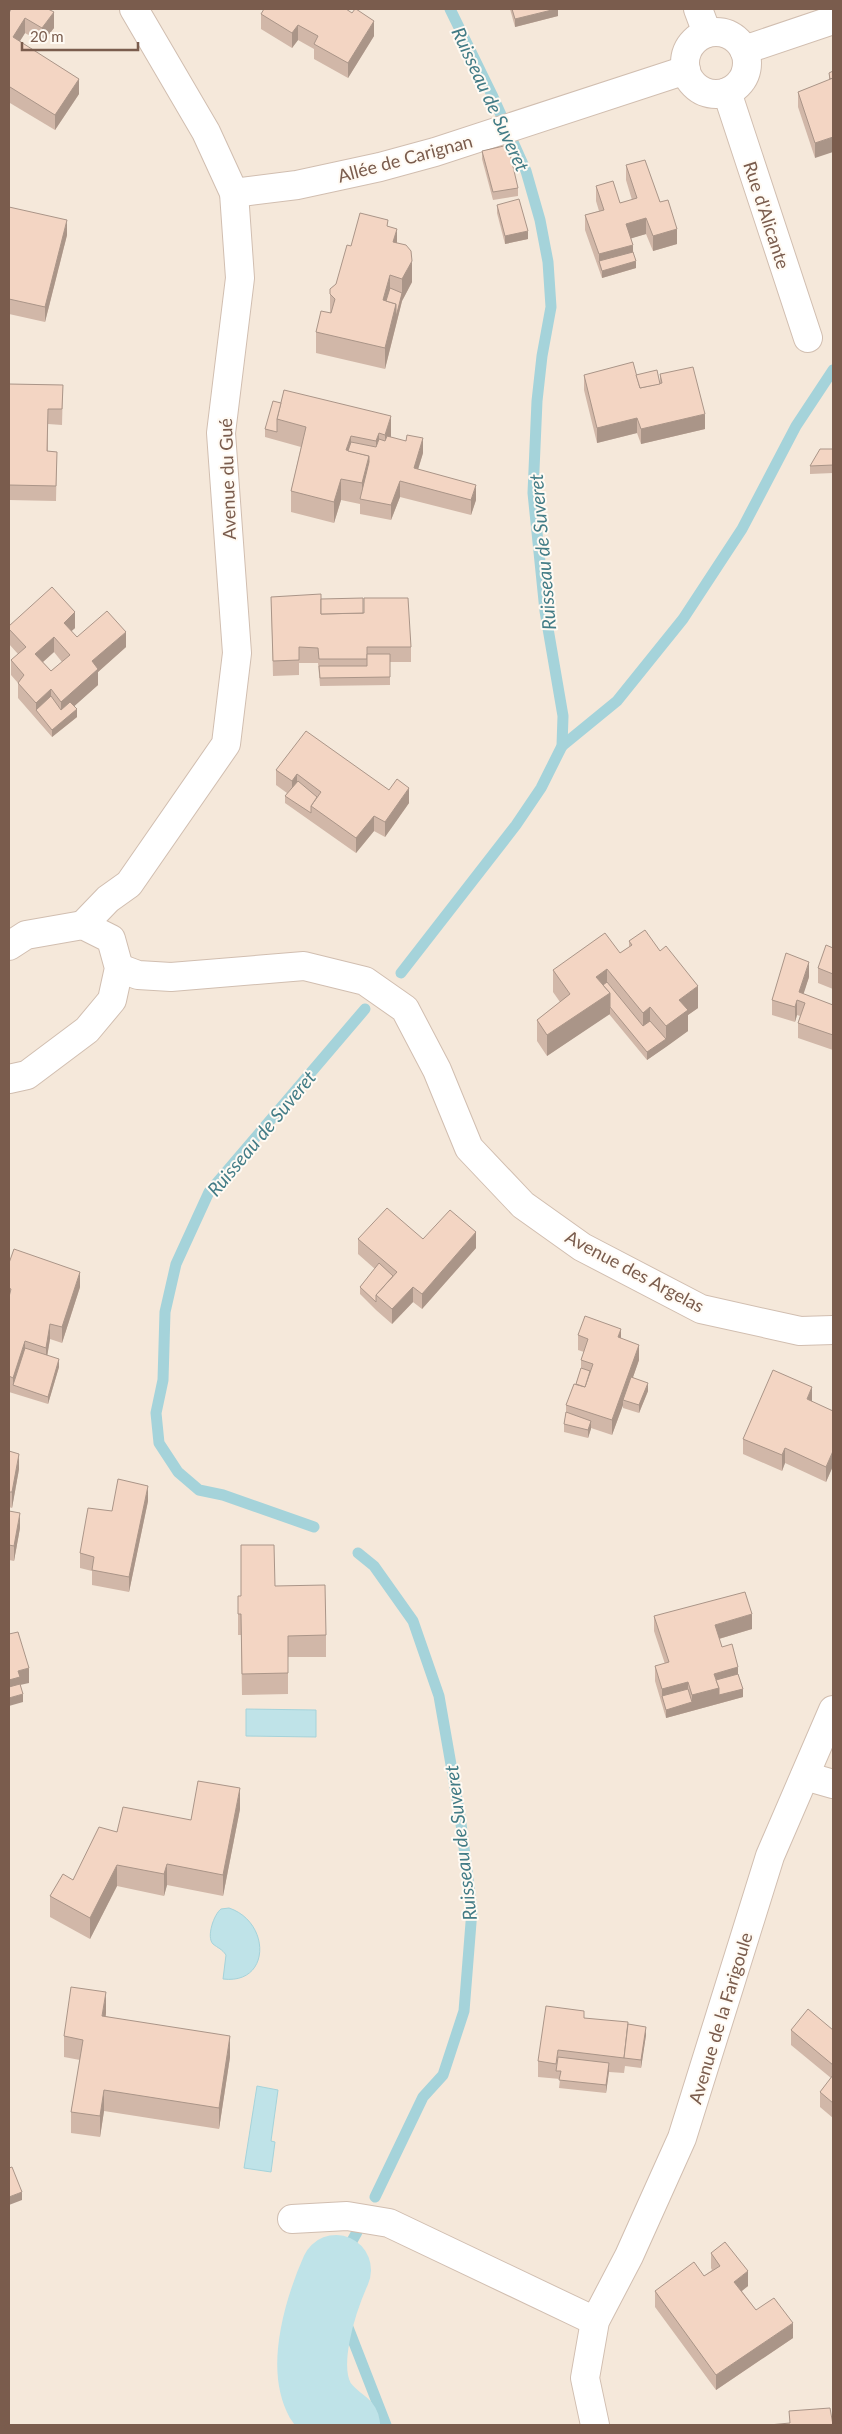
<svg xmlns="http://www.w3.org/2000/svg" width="842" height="2434" font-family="Lato,sans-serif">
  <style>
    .residential { fill: #f5e8da }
    .water { fill: #bfe3e8; stroke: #a5d3da }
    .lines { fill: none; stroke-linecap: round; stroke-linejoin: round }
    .stream { stroke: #a5d3da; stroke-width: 11 }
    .river { stroke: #bfe3e8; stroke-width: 70 }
    .minor-casing { stroke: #d1beb0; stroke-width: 30 }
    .minor { stroke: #fff; stroke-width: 28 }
    .wall { fill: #d1b7a8; fill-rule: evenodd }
    .shaded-wall { fill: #aa9588 }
    .building { fill: #f3d5c3; stroke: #aa9588; fill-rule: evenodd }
    .labels { text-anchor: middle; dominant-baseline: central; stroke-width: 4; stroke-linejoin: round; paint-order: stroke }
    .street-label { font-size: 18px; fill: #7a5c4d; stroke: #fffaf3 }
    .water-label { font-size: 19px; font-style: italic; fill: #437c86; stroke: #fffaf3 }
  </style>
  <rect width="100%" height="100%" fill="#fdf6ec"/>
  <!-- residential -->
  <rect class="residential" x="9" y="9" width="824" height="2416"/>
  <!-- water -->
  <g class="water">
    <polygon points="246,1709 316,1710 316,1737 246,1736"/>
    <path d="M229,1908C271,1922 271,1985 223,1979L226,1955C222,1949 218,1948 213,1944C206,1937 214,1914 221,1909Z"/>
    <polygon points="257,2086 278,2090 271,2141 275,2142 271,2172 244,2168"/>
  </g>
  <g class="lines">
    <!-- stream -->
    <g class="stream">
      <polyline points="562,746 617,701 683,619 742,529 796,426 833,370"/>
      <polyline points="401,973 516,825 541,788 562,746 563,716 545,611 533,493 537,401 542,356 551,307 548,262 540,220 526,171 493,97 450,9"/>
      <polyline points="314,1527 223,1495 199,1490 178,1472 159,1443 156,1413 163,1380 165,1312 176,1264 209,1192 365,1009"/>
      <polyline points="358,1553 374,1566 413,1621 439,1696 460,1816 472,1910 464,2011 443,2075 423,2097 375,2197"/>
      <polyline points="357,2232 336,2270 342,2312 386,2425"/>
    </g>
    <!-- river -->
    <path class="river" d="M336,2270C321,2304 301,2365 320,2400C326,2410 336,2418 345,2425"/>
    <!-- minor casing -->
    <g class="minor-casing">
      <g id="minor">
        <polyline points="698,9 707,33"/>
        <circle cx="716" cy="63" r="31"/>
        <polyline points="744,50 833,20"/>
        <polyline points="727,92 808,338"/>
        <polyline points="234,193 297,185 380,167 435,152 686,70"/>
        <polyline points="83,925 108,899 129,884 226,744 237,653 221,433 240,278 234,193 206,132 134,9"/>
        <polyline points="9,946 26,935 83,925 111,939 119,968 112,1000 87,1030 27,1075 9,1079"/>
        <polyline points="119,968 138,975 171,977 304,966 365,981 405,1009 437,1070 469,1148 523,1205 582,1247 701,1309 800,1331 833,1330"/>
        <polyline points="805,1776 833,1784"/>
        <polyline points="292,2219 347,2216 389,2223 595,2321"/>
        <polyline points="595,2425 585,2378 595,2321 629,2256 682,2138 770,1856 833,1710"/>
      </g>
    </g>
    <!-- minor -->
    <use href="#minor" class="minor"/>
  </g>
  <!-- wall -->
  <g class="wall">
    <polygon points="510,9 558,9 558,16 515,27"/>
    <polygon points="9,13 54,28 42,43 25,33 20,41 79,94 55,130 10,103"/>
    <polygon points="261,14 374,36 348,78 314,59 314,49 298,40 292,48 261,29"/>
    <polygon points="833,71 815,158 798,107 798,92 829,80 829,73"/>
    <polygon points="482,151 518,188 518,196 493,200 482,159"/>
    <polygon points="626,165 660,202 677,244 653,251 646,234 631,238 636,268 602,278 585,230 585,215 599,211 596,201 596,186 620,203 632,200 626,180"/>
    <polygon points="497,205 528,239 505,244 497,213"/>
    <polygon points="9,207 67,235 45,322 9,314"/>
    <polygon points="388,226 397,243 412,282 402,301 385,369 316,353 316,332 330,313 330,289 336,284 351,246"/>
    <polygon points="660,374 705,429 641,444 637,433 597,443 584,390 584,375 636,375 660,383"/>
    <polygon points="9,384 63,385 62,425 48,424 48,451 57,452 56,501 9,500"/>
    <polygon points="284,390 391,437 423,453 418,469 476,500 471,515 400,497 391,520 360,514 360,504 341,500 334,523 291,512 291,491 301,447 265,437 265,429 281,403"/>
    <polygon points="833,449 833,473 810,474 810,466"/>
    <polygon points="271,597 321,609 363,613 411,647 411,662 390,662 390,685 320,686 318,663 299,663 299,675 273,676"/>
    <path d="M9,626L75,628L71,631L77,637L126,647L98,672V685L74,706L77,717L52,737L18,698V683L11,675V660L18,654L9,644ZM54,652L62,662L51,671L43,662Z"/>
    <polygon points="276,770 389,790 409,803 385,837 374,831 356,853 285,803 285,796 287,793 276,785"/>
    <polygon points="629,941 698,1008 688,1015 688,1031 647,1060 609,1014 547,1056 537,1041 537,1020 560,1002 553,992 553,970 620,953 629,947"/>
    <polygon points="833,948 833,989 818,983 818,968"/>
    <polygon points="809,977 803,994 833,1005 833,1050 798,1038 798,1023 800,1016 797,1015 795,1022 772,1015 772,1000"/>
    <polygon points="358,1239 423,1239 476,1248 422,1309 413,1302 392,1324 376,1310 360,1294 360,1287 375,1269 358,1254"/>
    <polygon points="9,1263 80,1287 62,1343 50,1339 47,1356 59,1367 48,1404 9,1392"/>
    <polygon points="578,1335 621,1338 639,1360 633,1377 648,1391 639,1413 623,1408 623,1405 612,1435 591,1428 588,1438 564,1432 564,1424 566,1412 566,1405 576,1384 581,1368 581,1360 584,1352 578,1350"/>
    <polygon points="812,1402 833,1411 833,1466 826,1482 785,1463 782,1471 743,1454 743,1439"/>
    <polygon points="9,1451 19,1469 12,1508 9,1507"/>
    <polygon points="148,1501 129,1592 92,1585 92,1571 80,1568 80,1553 112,1511"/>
    <polygon points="9,1511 20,1528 14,1561 9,1560"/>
    <polygon points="275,1586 326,1635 326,1657 288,1657 288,1694 242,1695 241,1635 238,1635 238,1596 241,1596"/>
    <polygon points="654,1616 752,1629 719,1639 722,1647 738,1674 743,1697 666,1718 655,1681 655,1666 665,1664 654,1631"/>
    <polygon points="240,1809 223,1896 167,1885 164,1896 117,1886 90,1939 50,1917 50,1896 73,1880 117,1832 191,1820"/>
    <polygon points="833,1885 833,1904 832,1901 832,1886"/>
    <polygon points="106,2013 106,2016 230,2057 219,2129 104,2111 100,2137 71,2133 71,2112 80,2060 64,2057 64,2036"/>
    <polygon points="584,2018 628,2028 646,2035 641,2068 625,2066 624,2073 609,2072 606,2093 559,2088 560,2079 538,2077 538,2061"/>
    <polygon points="791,2030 833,2030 833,2118 820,2107 820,2092 831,2078 791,2045"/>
    <polygon points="711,2253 748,2286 742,2291 756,2310 793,2338 716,2390 655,2307 655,2291 704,2276 712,2270 711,2268"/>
  </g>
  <!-- shaded-wall -->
  <g class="shaded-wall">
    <polygon points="556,9 558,9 558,16 515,27 515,19"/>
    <polygon points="54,12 54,28 42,43 42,28"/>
    <polygon points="25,18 25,33 13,52 13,37"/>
    <polygon points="374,21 374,36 348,78 348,63"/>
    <polygon points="298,25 298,40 292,48 292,33"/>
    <polygon points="79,79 79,94 55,130 55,115"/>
    <polygon points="10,87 10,103 9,105 9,90"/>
    <polygon points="833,137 833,152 815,158 815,143"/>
    <polygon points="646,218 646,234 626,240 626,224"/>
    <polygon points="67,220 67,235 45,322 45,307"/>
    <polygon points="397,229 397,250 393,242"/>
    <polygon points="677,229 677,244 653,251 653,236"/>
    <polygon points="528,231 528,239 505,244 505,236"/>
    <polygon points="633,245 633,260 599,261 599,254"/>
    <polygon points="412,261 412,282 402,301 402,279"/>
    <polygon points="636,261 636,268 602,278 602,271"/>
    <polygon points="390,275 390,296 385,313 383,300"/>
    <polygon points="402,293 402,301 385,369 385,348 396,304"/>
    <polygon points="705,414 705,429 641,444 641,429"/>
    <polygon points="391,416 391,437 385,456 385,435"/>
    <polygon points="637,418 637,433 597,443 597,428"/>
    <polygon points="379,433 379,455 376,462 376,441"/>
    <polygon points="351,436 351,457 346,450"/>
    <polygon points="423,438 423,453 414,483 414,468"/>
    <polygon points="369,456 369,477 362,499 362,483"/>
    <polygon points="341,479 341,500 334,523 334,502"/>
    <polygon points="400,481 400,497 391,520 391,505"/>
    <polygon points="476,485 476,500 471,515 471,500"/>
    <polygon points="75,612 75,628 64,638 64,623"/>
    <polygon points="126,632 126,647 98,672 98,685 61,718 61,702 92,661"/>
    <polygon points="54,637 54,652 35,669 35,654"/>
    <polygon points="51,689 51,704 36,710 36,703"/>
    <polygon points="77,709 77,717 52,737 52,730"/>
    <polygon points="297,774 297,789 292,796 292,781"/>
    <polygon points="409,788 409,803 385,837 385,822"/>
    <polygon points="374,816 374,831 356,853 356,838"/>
    <polygon points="809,962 809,977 801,1002 799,992"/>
    <polygon points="607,969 607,990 596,977"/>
    <polygon points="698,986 698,1008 688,1015 688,1031 666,1047 666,1026 679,1000"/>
    <polygon points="610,993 610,1014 547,1056 547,1035"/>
    <polygon points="797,1000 797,1015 795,1022 795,1007"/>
    <polygon points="650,1007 650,1029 643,1034 643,1013"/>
    <polygon points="666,1039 666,1047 647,1060 647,1052"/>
    <polygon points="476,1232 476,1248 422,1309 422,1294"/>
    <polygon points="80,1272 80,1287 62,1343 62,1327"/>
    <polygon points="413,1287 413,1302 392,1324 392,1309"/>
    <polygon points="50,1324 50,1339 46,1363 46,1348"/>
    <polygon points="621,1329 621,1344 618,1337"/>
    <polygon points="25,1341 25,1356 13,1385 13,1393 13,1378"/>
    <polygon points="639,1345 639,1360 625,1400 623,1400 623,1405 612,1435 612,1420"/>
    <polygon points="59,1359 59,1367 48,1404 48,1397"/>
    <polygon points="648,1383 648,1391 639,1413 639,1405"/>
    <polygon points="812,1387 812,1403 807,1399"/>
    <polygon points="591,1421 591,1429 588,1438 588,1430"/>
    <polygon points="785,1448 785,1463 782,1471 782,1455"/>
    <polygon points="833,1451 833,1466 826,1482 826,1467"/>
    <polygon points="19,1454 19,1469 12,1508 12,1492"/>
    <polygon points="148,1486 148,1501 129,1592 129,1577"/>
    <polygon points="20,1513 20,1528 14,1561 14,1546"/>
    <polygon points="752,1614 752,1629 715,1640 715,1625"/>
    <polygon points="738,1667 738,1682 714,1681 714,1674"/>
    <polygon points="29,1668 29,1683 20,1685 9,1695 9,1680 18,1671"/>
    <polygon points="688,1682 688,1697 662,1696 662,1689"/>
    <polygon points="719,1688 743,1689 743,1697 666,1718 666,1710 692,1702 692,1695"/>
    <polygon points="23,1694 23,1702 9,1706 9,1698"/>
    <polygon points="240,1788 240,1809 223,1896 223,1875"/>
    <polygon points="167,1864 167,1885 164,1896 164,1874"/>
    <polygon points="117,1865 117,1886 90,1939 90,1918"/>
    <polygon points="106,1992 106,2013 102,2037 102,2016"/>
    <polygon points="646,2027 646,2035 641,2068 641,2060"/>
    <polygon points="230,2036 230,2057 219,2129 219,2108"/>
    <polygon points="609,2063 609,2071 606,2093 606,2085"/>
    <polygon points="104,2090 104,2111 100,2137 100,2116"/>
    <polygon points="22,2192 22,2200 9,2205 9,2197"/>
    <polygon points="748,2271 748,2286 734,2297 734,2282"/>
    <polygon points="793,2323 793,2338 716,2390 716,2375"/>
  </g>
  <!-- building -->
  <g class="building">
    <polygon points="11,9 48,9 54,12 42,28 25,18 13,37 79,79 55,115 10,87 9,90 9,13"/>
    <polygon points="264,9 346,9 352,13 355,9 356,9 374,21 348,63 314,44 318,36 298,25 292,33 261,14"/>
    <polygon points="512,9 556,9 515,19"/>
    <polygon points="833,71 833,78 830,79 829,73"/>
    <polygon points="833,78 833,137 815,143 798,92"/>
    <polygon points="508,145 518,188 493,192 482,151"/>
    <polygon points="645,160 660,202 668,200 677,229 653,236 646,218 626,224 633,245 599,254 585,215 604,210 596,186 613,181 620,203 637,198 626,165"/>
    <polygon points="519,199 528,231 505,236 497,205"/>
    <polygon points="9,207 67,220 45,307 9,299"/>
    <polygon points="360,213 388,220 387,226 397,229 393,242 406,245 411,251 412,261 402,279 390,275 383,300 396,304 385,348 316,332 321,311 331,313 335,299 330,294 330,289 336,284 347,245 351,246"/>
    <polygon points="633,252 636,261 602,271 599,261"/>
    <polygon points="390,288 402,293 396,317 396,304 386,301"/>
    <polygon points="633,362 640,388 662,383 660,374 693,367 705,414 641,429 637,418 597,428 584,375"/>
    <polygon points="657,370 660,384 640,388 636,375"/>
    <polygon points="9,384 63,385 62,409 48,409 47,451 57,452 56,486 9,485"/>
    <polygon points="284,390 391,416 385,435 379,433 376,441 351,436 346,450 369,456 362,483 341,479 334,502 291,491 306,427 277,419"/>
    <polygon points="273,401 281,403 277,419 277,432 265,429"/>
    <polygon points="407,435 423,438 414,468 476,485 471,500 400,481 391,505 360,499 369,462 369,456 348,451 351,442 376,447 379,439 385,441 387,436 406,441"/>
    <polygon points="820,449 833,449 833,465 810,466"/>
    <path d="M52,587L75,612L64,623L77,637L107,611L126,632L92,661L98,669L61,702L51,689L36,703L18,683L24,675L11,660L26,647L9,629V626ZM54,637L70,655L51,671L35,654Z"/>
    <polygon points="321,594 321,614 364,613 364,598 408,598 411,647 367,647 367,659 319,659 318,648 299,647 299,660 273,661 271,597"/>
    <polygon points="363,598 363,613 321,614 321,599"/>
    <polygon points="367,654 390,654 390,677 320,678 319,666 367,666"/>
    <polygon points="51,696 61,710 70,702 77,709 52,730 36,710"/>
    <polygon points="306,731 389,790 397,779 409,788 385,822 374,816 356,838 311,806 321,792 297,774 292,781 276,770"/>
    <polygon points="298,781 317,797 311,806 311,813 285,796"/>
    <polygon points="645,930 660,951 666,946 698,986 679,1000 688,1010 666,1026 650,1007 643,1013 607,969 596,977 610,993 547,1035 537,1020 570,994 553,970 605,933 620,953 632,945 629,941"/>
    <polygon points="826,945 833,948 833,974 818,968"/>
    <polygon points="786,953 809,962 799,992 833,1005 833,1035 798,1023 805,1003 797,1000 795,1007 772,1000"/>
    <polygon points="607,982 643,1026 650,1021 666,1039 647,1052 610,1007 610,993 603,985"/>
    <polygon points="387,1208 423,1239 450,1210 476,1232 422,1294 413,1287 392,1309 376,1295 397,1272 358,1239"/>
    <polygon points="14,1249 80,1272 62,1327 50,1324 46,1348 25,1341 13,1378 9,1376 9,1297 11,1289 9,1288 9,1263"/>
    <polygon points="379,1263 393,1276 376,1295 376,1302 360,1287"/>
    <polygon points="585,1316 621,1329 618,1337 639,1345 612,1420 566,1405 574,1384 585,1387 593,1364 581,1360 588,1339 578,1335"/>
    <polygon points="25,1348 59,1359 48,1397 13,1385"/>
    <polygon points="581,1368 590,1371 585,1387 576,1384"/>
    <polygon points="773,1370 812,1387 807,1399 833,1411 833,1451 826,1467 785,1448 782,1455 743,1439"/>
    <polygon points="631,1377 648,1383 639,1405 623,1400"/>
    <polygon points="566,1412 591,1421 588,1430 564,1424"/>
    <polygon points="9,1451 19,1454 12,1492 9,1492"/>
    <polygon points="118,1479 148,1486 129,1577 92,1570 94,1557 80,1553 88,1508 112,1511"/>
    <polygon points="9,1511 20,1513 14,1546 9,1545"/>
    <polygon points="241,1545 274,1545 275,1586 325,1585 326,1635 288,1636 288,1673 242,1674 241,1614 238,1614 238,1596 241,1596"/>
    <polygon points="745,1592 752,1614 715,1625 722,1647 732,1644 738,1667 714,1674 719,1688 692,1695 688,1682 662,1689 655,1666 669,1662 654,1616"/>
    <polygon points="18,1632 29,1668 18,1671 20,1677 9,1680 9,1633 9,1634"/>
    <polygon points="738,1674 743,1689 719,1695 719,1688 716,1680"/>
    <polygon points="20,1684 23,1694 9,1698 9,1687"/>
    <polygon points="688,1689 692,1702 666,1710 662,1696"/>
    <polygon points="198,1781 240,1788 223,1875 167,1864 164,1874 117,1865 90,1918 50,1896 63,1874 73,1880 99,1827 117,1832 123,1807 191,1820"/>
    <polygon points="71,1987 106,1992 102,2016 230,2036 219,2108 104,2090 100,2116 71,2112 83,2040 64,2036"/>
    <polygon points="546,2006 584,2011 584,2018 628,2022 624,2058 558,2050 556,2064 538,2061"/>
    <polygon points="808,2009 833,2030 833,2065 791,2030"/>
    <polygon points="628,2024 646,2027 641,2060 624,2058"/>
    <polygon points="558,2057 609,2063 606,2085 559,2080 561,2071 556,2071"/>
    <polygon points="833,2075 833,2103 820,2092"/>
    <polygon points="12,2167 22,2192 9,2197 9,2168"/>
    <polygon points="725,2242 748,2271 734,2282 756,2310 774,2298 793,2323 716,2375 655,2291 694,2262 704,2276 720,2266 711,2253"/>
    <polygon points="830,2408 833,2425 769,2425 790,2423 789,2411"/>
  </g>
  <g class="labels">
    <!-- street labels -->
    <g class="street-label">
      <text transform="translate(405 158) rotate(-15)">Allée de Carignan</text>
      <text transform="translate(767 215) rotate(72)">Rue d'Alicante</text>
      <text transform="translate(227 479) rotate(-92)">Avenue du Gué</text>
      <text transform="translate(635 1271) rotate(28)">Avenue des Argelas</text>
      <text transform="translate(720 2018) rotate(-73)">Avenue de la Farigoule</text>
    </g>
    <!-- water labels -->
    <g class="water-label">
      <text transform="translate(491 99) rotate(65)">Ruisseau de Suveret</text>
      <text transform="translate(542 552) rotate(-95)">Ruisseau de Suveret</text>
      <text transform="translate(261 1133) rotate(-50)">Ruisseau de Suveret</text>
      <text transform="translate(460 1843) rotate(-97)">Ruisseau de Suveret</text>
    </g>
  </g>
  <!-- border -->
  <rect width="842" height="2434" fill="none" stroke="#7a5c4d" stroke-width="20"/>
  <!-- scale -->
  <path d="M22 42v8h116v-8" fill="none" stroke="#7a5c4d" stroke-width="2.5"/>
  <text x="30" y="42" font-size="15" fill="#7a5c4d" stroke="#fffaf3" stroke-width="4" paint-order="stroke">20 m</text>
</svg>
